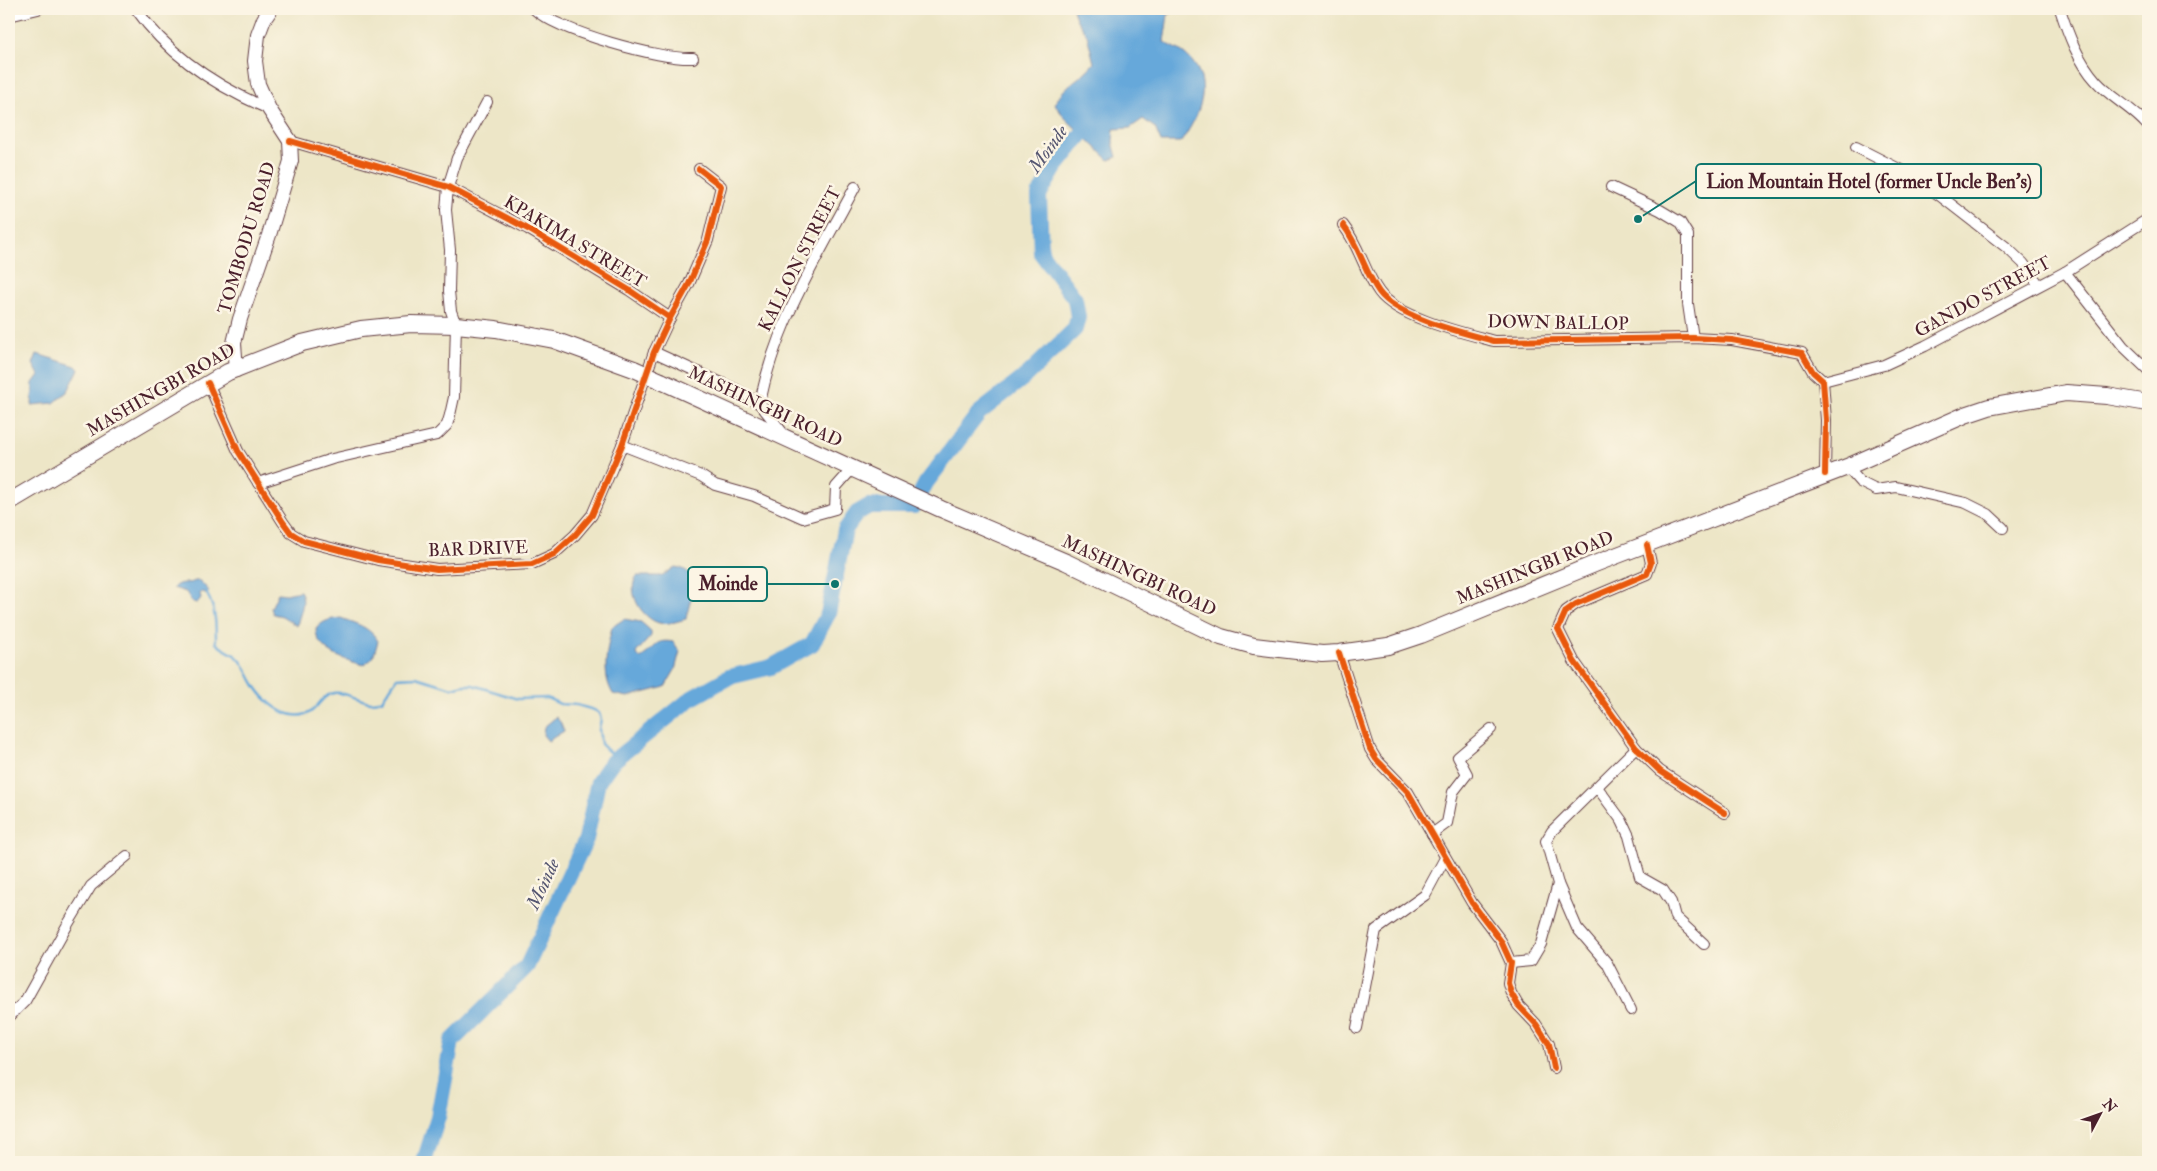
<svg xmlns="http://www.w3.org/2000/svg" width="2157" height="1171" font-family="'IM FELL Double Pica',serif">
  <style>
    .water { fill: #66a8da; stroke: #586482 }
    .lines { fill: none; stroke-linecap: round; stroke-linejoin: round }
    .stream { stroke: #66a8da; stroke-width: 2.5 }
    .river { stroke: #66a8da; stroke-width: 16 }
    .street-casing { stroke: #623d42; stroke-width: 12 }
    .secondary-casing { stroke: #623d42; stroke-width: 16 }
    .primary-casing { stroke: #623d42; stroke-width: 18 }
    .street { stroke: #fff; stroke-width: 10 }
    .secondary { stroke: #fff; stroke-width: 14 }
    .primary { stroke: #fff; stroke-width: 16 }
    .primary-bridge-casing { stroke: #623d42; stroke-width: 18; stroke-linecap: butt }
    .primary-bridge { stroke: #fff; stroke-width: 16 }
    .cycleway-casing { stroke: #fcf5e5; stroke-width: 9 }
    .cycleway { stroke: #e8590c; stroke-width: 6 }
    .labels { text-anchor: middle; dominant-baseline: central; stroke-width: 5; stroke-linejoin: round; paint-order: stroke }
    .street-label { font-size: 18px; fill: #4a1f2b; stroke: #fcf5e5 }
    .water-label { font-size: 19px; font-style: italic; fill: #555671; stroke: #fcf5e5 }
    .leader { fill: none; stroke: #0f766e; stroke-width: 2 }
    .callout-dot { fill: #0f766e; stroke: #fcf5e5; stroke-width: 2 }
    .callout { fill: #fcf5e5; stroke: #0f766e; stroke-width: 2 }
    .callout-label { font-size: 19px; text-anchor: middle; font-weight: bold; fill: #4a1f2b }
  </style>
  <rect width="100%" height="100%" fill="#fcf5e5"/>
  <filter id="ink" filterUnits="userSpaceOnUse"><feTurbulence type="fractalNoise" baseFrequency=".02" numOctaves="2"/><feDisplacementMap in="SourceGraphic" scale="10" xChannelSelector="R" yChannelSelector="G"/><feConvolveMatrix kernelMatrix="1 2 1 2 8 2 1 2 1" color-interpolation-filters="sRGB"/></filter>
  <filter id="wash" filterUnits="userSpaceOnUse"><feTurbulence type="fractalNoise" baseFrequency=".0096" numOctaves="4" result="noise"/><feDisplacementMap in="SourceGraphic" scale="20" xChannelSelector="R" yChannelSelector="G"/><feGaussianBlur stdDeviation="1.12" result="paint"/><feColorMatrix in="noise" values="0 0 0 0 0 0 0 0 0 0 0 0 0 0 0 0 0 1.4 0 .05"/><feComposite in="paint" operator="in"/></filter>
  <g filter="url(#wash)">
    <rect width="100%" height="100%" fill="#ede6c7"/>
    <!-- water -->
    <g class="water">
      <path d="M1073,9H1180L1168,15L1164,42C1171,46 1179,49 1185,54C1216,81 1200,114 1181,142H1161L1155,128L1143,119L1130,128L1114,129L1113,142L1117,157L1109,160L1064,117L1055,104C1064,84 1080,80 1094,63L1087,35L1076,19Z"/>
      <polygon points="37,354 76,366 79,369 68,391 54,403 32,405 33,383 39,375 33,364"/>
      <path d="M675,567C705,571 689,601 686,619C678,621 668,625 659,623C641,618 626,591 637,576H662Z"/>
      <path d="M195,581H200L209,591L207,594L203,592L200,593L201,598L197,603L192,602L186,592L173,588C180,580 188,585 195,581Z"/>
      <path d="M300,591C307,601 299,615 297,626L282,616L273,614L271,608L278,593L286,594Z"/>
      <path d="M341,618C356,624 369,626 378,641L373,658L364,665C345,660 316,652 316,629C323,620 331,619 341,618Z"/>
      <path d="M624,619L641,622L651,631V636L636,653L640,658C655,650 653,638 673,642L680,651L675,670L665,687L628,697L613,694C601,674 607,649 612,627Z"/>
      <polygon points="556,717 561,723 564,731 548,741 543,735 544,727"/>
    </g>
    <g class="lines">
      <!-- stream -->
      <path class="stream" d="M207,594C216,610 216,625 216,643C224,651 231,651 238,658C245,664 249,676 254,684C264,701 286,721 307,714C317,711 321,695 334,693C343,691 363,702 371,702C374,702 379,701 382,700L397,678L416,677L452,688L464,685H473L518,699L547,698L560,704L577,705L594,710L599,713L601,719L599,729L601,744L616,759"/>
      <!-- river -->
      <polyline class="river" points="424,1162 438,1117 452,1041 527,966 586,839 598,782 612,762 692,698 729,677 771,667 812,644 828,614 845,530 857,513 869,506 914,506 926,483 979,413 1026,376 1075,329 1078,317 1075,299 1041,253 1039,195 1055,168 1081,135 1099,120"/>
    </g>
  </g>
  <g filter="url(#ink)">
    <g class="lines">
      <!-- street casing -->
      <g class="street-casing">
        <g id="street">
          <path d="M136,9C169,56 217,87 269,109"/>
          <path d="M534,9C557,31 661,60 693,58"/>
          <path d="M2060,9C2068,34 2078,61 2096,81C2111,98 2133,108 2148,126"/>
          <polyline points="9,16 38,9"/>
          <polyline points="290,141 448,187 528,229 629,290 670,318"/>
          <polyline points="1856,147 1901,170 1939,195 2006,247 2023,263 2039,285"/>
          <polyline points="1611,187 1660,210 1680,222 1688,235 1688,304 1693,338"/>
          <path d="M1343,225C1359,245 1364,271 1379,292C1398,318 1464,333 1494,341L1693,338L1732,340L1802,353L1813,372L1823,381L1826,420L1825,474"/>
          <polyline points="2065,272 2123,346 2148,370"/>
          <polyline points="654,352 737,390 760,404 786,437"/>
          <polyline points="1823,381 1884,365 1925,346 2065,272 2148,219"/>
          <polyline points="208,383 238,451 283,522 291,533 304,541 378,560 437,569 532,564 554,554 575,535 592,515 622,445 654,352 670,318 689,284 708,240 721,186 699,169"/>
          <path d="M760,404C774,325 818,257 855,187"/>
          <polyline points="622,445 701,476 715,485 754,496 803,518 835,509 836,487 852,469"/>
          <polyline points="1847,467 1860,482 1876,490 1896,487 1966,503 1988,514 2003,528"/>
          <polyline points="258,483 332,459 437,435 447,425 450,415 454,397 456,325 451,311 449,291 450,250 446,210 448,187 457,158 487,102"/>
          <polyline points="1647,545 1651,563 1647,574 1576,604 1566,611 1558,629 1574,661 1636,748 1660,771 1725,813"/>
          <polyline points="1339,653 1370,749 1376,759 1408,792 1472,903 1501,941 1511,963 1508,983 1511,993 1518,1005 1536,1024 1549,1044 1554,1068"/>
          <polyline points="1597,787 1622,821 1629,836 1640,877 1663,890 1671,902 1675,917 1704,944"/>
          <polyline points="1432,834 1447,823 1453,792 1467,774 1458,757 1491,729"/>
          <polyline points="1558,884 1577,928 1607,963 1631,1010"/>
          <polyline points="1511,963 1531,961 1541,944 1558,884 1546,841 1552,831 1636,748"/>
          <polyline points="9,1017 25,1001 68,924 91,886 127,856"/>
          <polyline points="1357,1028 1376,930 1425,895 1445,858"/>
        </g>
      </g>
      <!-- secondary casing -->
      <g class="secondary-casing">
        <polyline id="secondary" points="236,370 234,343 240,319 269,235 291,161 290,141 269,109 258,84 255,61 258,35 264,19 271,9"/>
      </g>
      <!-- primary casing -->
      <g class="primary-casing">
        <g id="primary">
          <polyline points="661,381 941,509 1066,562 1221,637 1254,646 1322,654 1339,653 1388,646 1421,635 1597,563 1847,467 1965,415 1989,407 2066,393 2107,396 2148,403"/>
          <polyline points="9,502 228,372 302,343 361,329 411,324 456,325 496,329 554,340 634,369"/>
        </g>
      </g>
      <!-- street -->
      <use href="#street" class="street"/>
      <!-- secondary -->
      <use href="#secondary" class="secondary"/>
      <!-- primary -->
      <use href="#primary" class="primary"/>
      <!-- primary-bridge casing -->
      <g class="primary-bridge-casing">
        <polyline id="primary-bridge" points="634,369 661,381"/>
      </g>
      <!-- primary-bridge -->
      <use href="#primary-bridge" class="primary-bridge"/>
      <!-- cycleway casing -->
      <g class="cycleway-casing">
        <g id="cycleway">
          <polyline points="290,141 448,187 528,229 629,290 670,318"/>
          <path d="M1343,225C1359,245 1364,271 1379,292C1398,318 1464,333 1494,341L1693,338L1732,340L1802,353L1813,372L1823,381L1826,420L1825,474"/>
          <polyline points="208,383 238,451 283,522 291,533 304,541 378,560 437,569 532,564 554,554 575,535 592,515 622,445 654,352 670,318 689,284 708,240 721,186 699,169"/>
          <polyline points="1647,545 1651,563 1647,574 1576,604 1566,611 1558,629 1574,661 1636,748 1660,771 1725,813"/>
          <polyline points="1339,653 1370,749 1376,759 1408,792 1472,903 1501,941 1511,963 1508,983 1511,993 1518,1005 1536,1024 1549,1044 1554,1068"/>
        </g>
      </g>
      <!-- cycleway -->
      <use href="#cycleway" class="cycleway"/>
    </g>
  </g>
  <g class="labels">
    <!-- street labels -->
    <g class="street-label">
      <text transform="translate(247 238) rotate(-73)">TOMBODU ROAD</text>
      <text transform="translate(575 242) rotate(31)">KPAKIMA STREET</text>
      <text transform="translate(800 259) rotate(-63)">KALLON STREET</text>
      <text transform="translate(1983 297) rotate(-28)">GANDO STREET</text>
      <text transform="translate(1558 323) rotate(1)">DOWN BALLOP</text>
      <text transform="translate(161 390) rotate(-30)">MASHINGBI ROAD</text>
      <text transform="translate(765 407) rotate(25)">MASHINGBI ROAD</text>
      <text transform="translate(478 549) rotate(-2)">BAR DRIVE</text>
      <text transform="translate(1535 568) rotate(-22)">MASHINGBI ROAD</text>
      <text transform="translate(1139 576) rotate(25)">MASHINGBI ROAD</text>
    </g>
    <!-- water labels -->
    <g class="water-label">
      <text transform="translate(1048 149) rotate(-54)">Moinde</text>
      <text transform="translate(543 884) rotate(-65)">Moinde</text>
    </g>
  </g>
  <!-- callouts -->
  <path class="leader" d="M1638 219L1696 181M835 584L767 584"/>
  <g class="callout-dot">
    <circle cx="1638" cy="219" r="5"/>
    <circle cx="835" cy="584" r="5"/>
  </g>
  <g class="callout">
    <rect x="1696" y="164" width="345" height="34" rx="5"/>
    <rect x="688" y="567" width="79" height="34" rx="5"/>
  </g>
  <g class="callout-label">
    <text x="1869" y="188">Lion Mountain Hotel (former Uncle Ben's)</text>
    <text x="728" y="590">Moinde</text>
  </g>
  <!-- margin -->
  <rect width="2157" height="1171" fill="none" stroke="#fcf5e5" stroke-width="30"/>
  <!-- north arrow -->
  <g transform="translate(2100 1114) rotate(49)" stroke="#fcf5e5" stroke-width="4" paint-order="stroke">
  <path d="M0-4L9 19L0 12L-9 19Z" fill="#4a1f2b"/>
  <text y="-8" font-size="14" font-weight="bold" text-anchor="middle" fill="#4a1f2b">N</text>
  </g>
</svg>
